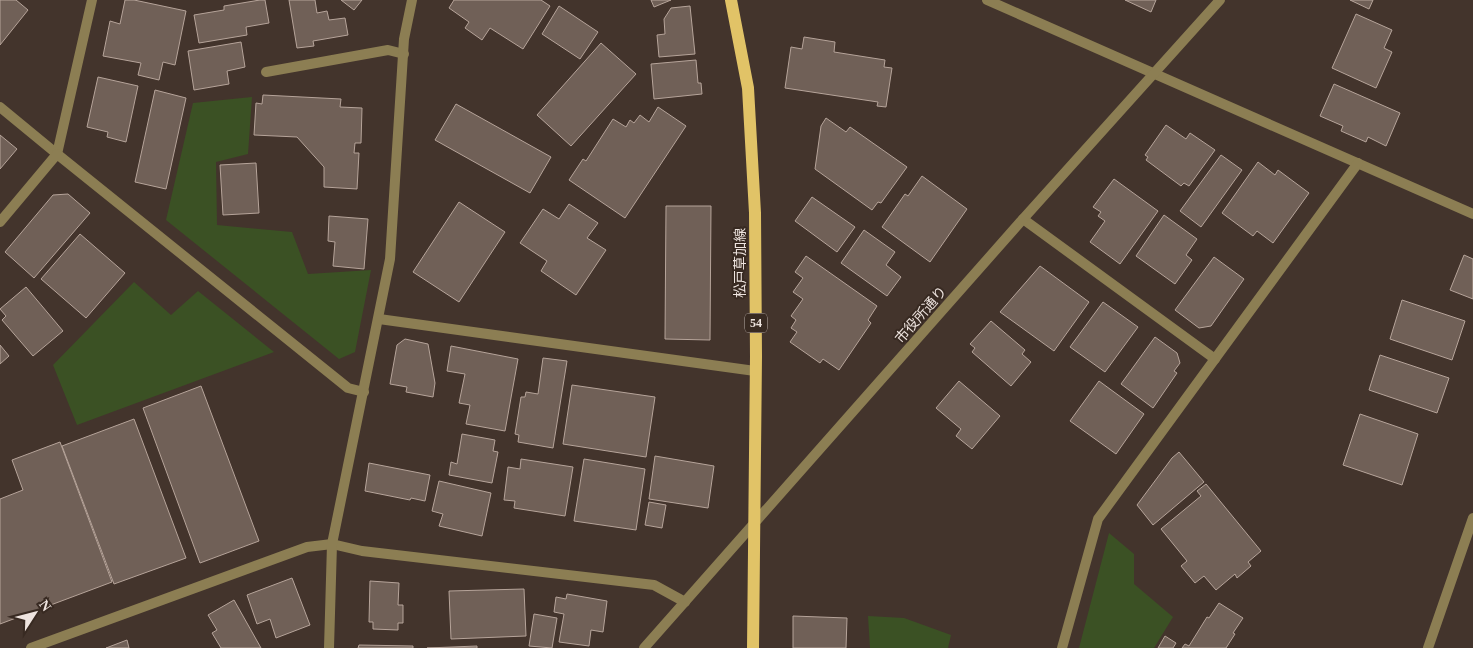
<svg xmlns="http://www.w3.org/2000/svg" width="1473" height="648" font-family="'Times New Roman','Noto Sans JP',serif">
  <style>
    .green { fill: #3b5124 }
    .building { fill: #706057; stroke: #b6a49a }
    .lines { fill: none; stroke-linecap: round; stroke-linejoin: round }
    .service { stroke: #8c7e53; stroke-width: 10 }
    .minor { stroke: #8c7e53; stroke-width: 10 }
    .tertiary { stroke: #8c7e53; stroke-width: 10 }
    .primary { stroke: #e1c367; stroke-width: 12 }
    .labels { text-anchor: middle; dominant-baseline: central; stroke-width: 4; stroke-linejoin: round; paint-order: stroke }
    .shield { fill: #382a22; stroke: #b7aca6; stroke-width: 1 }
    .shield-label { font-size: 12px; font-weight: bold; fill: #eee4df }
    .street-label { font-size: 14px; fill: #eee4df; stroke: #382a22 }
  </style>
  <rect width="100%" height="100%" fill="#43342c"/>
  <!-- green -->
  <g class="green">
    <polygon points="252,97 248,154 216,162 217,225 292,232 308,274 371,270 355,352 339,359 166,220 193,103"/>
    <polygon points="134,282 171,315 198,291 274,352 77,425 53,365"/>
    <polygon points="1109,533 1134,554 1134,584 1173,617 1154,648 1079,648"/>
    <polygon points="868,616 904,618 951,635 948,648 870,648"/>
  </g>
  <!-- building -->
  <g class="building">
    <polygon points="0,0 16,0 28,10 0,45"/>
    <polygon points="125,0 134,0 186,11 175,65 163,62 159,80 138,75 141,63 103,56 110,21 120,24"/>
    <polygon points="260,0 265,0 269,23 246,27 247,35 199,43 194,15 224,10 224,6"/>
    <polygon points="289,0 315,0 317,13 327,11 329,20 345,18 348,35 313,41 314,46 297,48"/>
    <polygon points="341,0 362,0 354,10"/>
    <polygon points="454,0 541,0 550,6 523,49 490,28 482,40 465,28 469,22 449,8"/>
    <polygon points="651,0 671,0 654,7"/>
    <polygon points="1125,0 1156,0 1151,12"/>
    <polygon points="1350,0 1373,0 1369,9"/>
    <polygon points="559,6 598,32 580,59 542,34"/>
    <polygon points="690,6 695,54 659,57 657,35 665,34 664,19 671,8"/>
    <polygon points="1356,14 1392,30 1384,48 1392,52 1376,88 1332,68"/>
    <polygon points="804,37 835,42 834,52 885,60 884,67 892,68 886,107 877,106 878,102 785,88 791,47 802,49"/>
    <polygon points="241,42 245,67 227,71 229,84 194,90 188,51"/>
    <polygon points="601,43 636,74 571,146 537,115"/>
    <polygon points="696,60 698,83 701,83 702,94 654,99 651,64"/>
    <polygon points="98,77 138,86 126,142 107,137 108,132 87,127"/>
    <polygon points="1334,84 1400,113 1386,146 1368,137 1366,142 1341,131 1343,126 1320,116"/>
    <polygon points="155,90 186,98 166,189 135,182"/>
    <polygon points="263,95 341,99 340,107 362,108 361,143 355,143 354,153 359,153 357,189 324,187 324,167 297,137 254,135 256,103 262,104"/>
    <polygon points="456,104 551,157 530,193 435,140"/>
    <polygon points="658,107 686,126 625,218 569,180 583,159 586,161 613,119 626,127 630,120 634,123 640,115 649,122"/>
    <polygon points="826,118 846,132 850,127 907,167 881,203 878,202 872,210 815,169 821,126"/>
    <polygon points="1166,125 1186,139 1190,133 1215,150 1189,186 1184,183 1181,186 1146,160 1148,157 1145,155"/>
    <polygon points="0,135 17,149 0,169"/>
    <polygon points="1221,155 1242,170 1201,227 1180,211"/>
    <polygon points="1258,162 1275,175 1278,170 1309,193 1273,243 1257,231 1253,236 1222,213"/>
    <polygon points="256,163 259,213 223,215 220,165"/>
    <polygon points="922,176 967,209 930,262 882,227 905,194 908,196"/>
    <polygon points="1114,179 1158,211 1120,264 1090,242 1105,221 1098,216 1101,212 1093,207"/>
    <polygon points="68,194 90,213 34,278 5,252 53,195"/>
    <polygon points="812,197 855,227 837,252 795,221"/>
    <polygon points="459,202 505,232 459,302 413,272"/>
    <polygon points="569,204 598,223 587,238 606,250 576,295 541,271 547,261 520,243 543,209 559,219"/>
    <polygon points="666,206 711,206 710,340 665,339"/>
    <polygon points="1164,215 1197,239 1186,255 1192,260 1175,284 1136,256"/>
    <polygon points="329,216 368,219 364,269 333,266 335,242 328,241"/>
    <polygon points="864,230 895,252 886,265 901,277 887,296 841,263"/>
    <polygon points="80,234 125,273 86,318 41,279"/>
    <polygon points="1464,255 1473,259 1473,299 1450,290"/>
    <polygon points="806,256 877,306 868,320 871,323 839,370 823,359 820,363 790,342 797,332 791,328 796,320 791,316 803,299 793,292 803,278 795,272"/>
    <polygon points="1214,257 1244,279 1211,326 1199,328 1175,310"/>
    <polygon points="1040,266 1089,302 1054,351 1000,312"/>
    <polygon points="26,287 63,331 33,356 2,320 6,316 0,309"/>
    <polygon points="1402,300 1465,321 1452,360 1390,339"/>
    <polygon points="1103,302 1138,327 1105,372 1070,347"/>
    <polygon points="991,321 1025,350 1022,354 1031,362 1011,386 972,352 975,348 970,344"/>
    <polygon points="1155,337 1177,353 1180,363 1174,371 1177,373 1153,408 1121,384"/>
    <polygon points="405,339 428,344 435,383 433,397 406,392 407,387 390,384 397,345"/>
    <polygon points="0,345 9,356 0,364"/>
    <polygon points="451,346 518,359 505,431 466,424 470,405 459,403 465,374 447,371"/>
    <polygon points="1380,355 1449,378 1437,413 1369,390"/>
    <polygon points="543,358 567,361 553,448 518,442 519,435 515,434 521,397 525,397 526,392 538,394"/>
    <polygon points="959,381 1000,416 972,449 956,436 961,429 936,408"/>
    <polygon points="1099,381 1144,414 1116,454 1070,421"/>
    <polygon points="572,385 655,397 646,457 563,444"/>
    <polygon points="201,386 259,541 200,563 143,408"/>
    <polygon points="1360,414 1418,434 1402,485 1343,465"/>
    <polygon points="134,419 186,558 114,584 62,446"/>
    <polygon points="462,434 495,440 493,451 498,452 492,483 449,475 451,462 457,464"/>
    <polygon points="60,442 112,582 0,624 0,499 23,490 12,460"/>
    <polygon points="1179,452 1204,482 1153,525 1137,505 1172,458"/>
    <polygon points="655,456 714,466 708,508 649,499"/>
    <polygon points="521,459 573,467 565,516 514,508 515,501 504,500 508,467 520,469"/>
    <polygon points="584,459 645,469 636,530 574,521"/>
    <polygon points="369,463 430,475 425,501 411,498 410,500 365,491"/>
    <polygon points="439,481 491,493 482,536 439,526 443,514 432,511"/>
    <polygon points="1206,484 1261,551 1248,562 1251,566 1237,578 1235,574 1216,590 1204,576 1195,583 1181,566 1187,561 1161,529 1201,496 1197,491"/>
    <polygon points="649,502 666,505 662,528 645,525"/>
    <polygon points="292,578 310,625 276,638 270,619 257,624 247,595"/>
    <polygon points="370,581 399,583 398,605 403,605 403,623 398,623 398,630 373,629 373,622 369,622"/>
    <polygon points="524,589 526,636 451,639 449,591"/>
    <polygon points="567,594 607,601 603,632 591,630 589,646 559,642 564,614 554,612 556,597 566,599"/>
    <polygon points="234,600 261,648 221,648 212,633 217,630 208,615"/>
    <polygon points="1219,603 1243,618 1233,633 1235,634 1226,648 1182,648 1185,644 1189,646 1207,617 1209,618"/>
    <polygon points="534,614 557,618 552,648 529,646"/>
    <polygon points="793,616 847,618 846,648 793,648"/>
    <polygon points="1165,636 1176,643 1173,648 1158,648"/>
    <polygon points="127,640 129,648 106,648"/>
    <polygon points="359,645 413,646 413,648 358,648"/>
    <polygon points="477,646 477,648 427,648"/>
  </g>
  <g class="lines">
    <!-- service -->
    <g class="service">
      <polyline points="266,72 388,50 404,54"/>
      <polyline points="0,107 57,154"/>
      <polyline points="379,319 755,371"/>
      <polyline points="332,544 362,551 654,585 685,602"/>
    </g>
    <!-- minor -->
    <g class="minor">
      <polyline points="987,0 1473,214"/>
      <polyline points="57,154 92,0"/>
      <polyline points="1023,219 1215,359"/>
      <polyline points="0,222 57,154 348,388 364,392"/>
      <polyline points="31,648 307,547 332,544"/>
      <polyline points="329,648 332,544 390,259 404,39 412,0"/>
      <polyline points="1062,648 1098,519 1358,163"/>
      <polyline points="1428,648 1473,518"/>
    </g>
    <!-- tertiary -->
    <polyline class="tertiary" points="644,648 1023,219 1220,0"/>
    <!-- primary -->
    <polyline class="primary" points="731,0 748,88 755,213 756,356 753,648"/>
  </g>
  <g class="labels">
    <!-- shield labels -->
    <rect class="shield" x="745" y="313.5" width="22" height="19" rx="4"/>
    <g class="shield-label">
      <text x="756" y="323">54</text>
    </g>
    <!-- street labels -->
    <g class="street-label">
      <text transform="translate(740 263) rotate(-90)">松戸草加線</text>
      <text transform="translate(921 315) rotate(-49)">市役所通り</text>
    </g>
  </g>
  <!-- north arrow -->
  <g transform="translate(35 613) rotate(54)" stroke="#382a22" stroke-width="4" paint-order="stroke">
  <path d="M0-4L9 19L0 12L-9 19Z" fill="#eee4df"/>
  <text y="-8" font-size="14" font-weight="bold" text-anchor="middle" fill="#eee4df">N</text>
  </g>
</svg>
